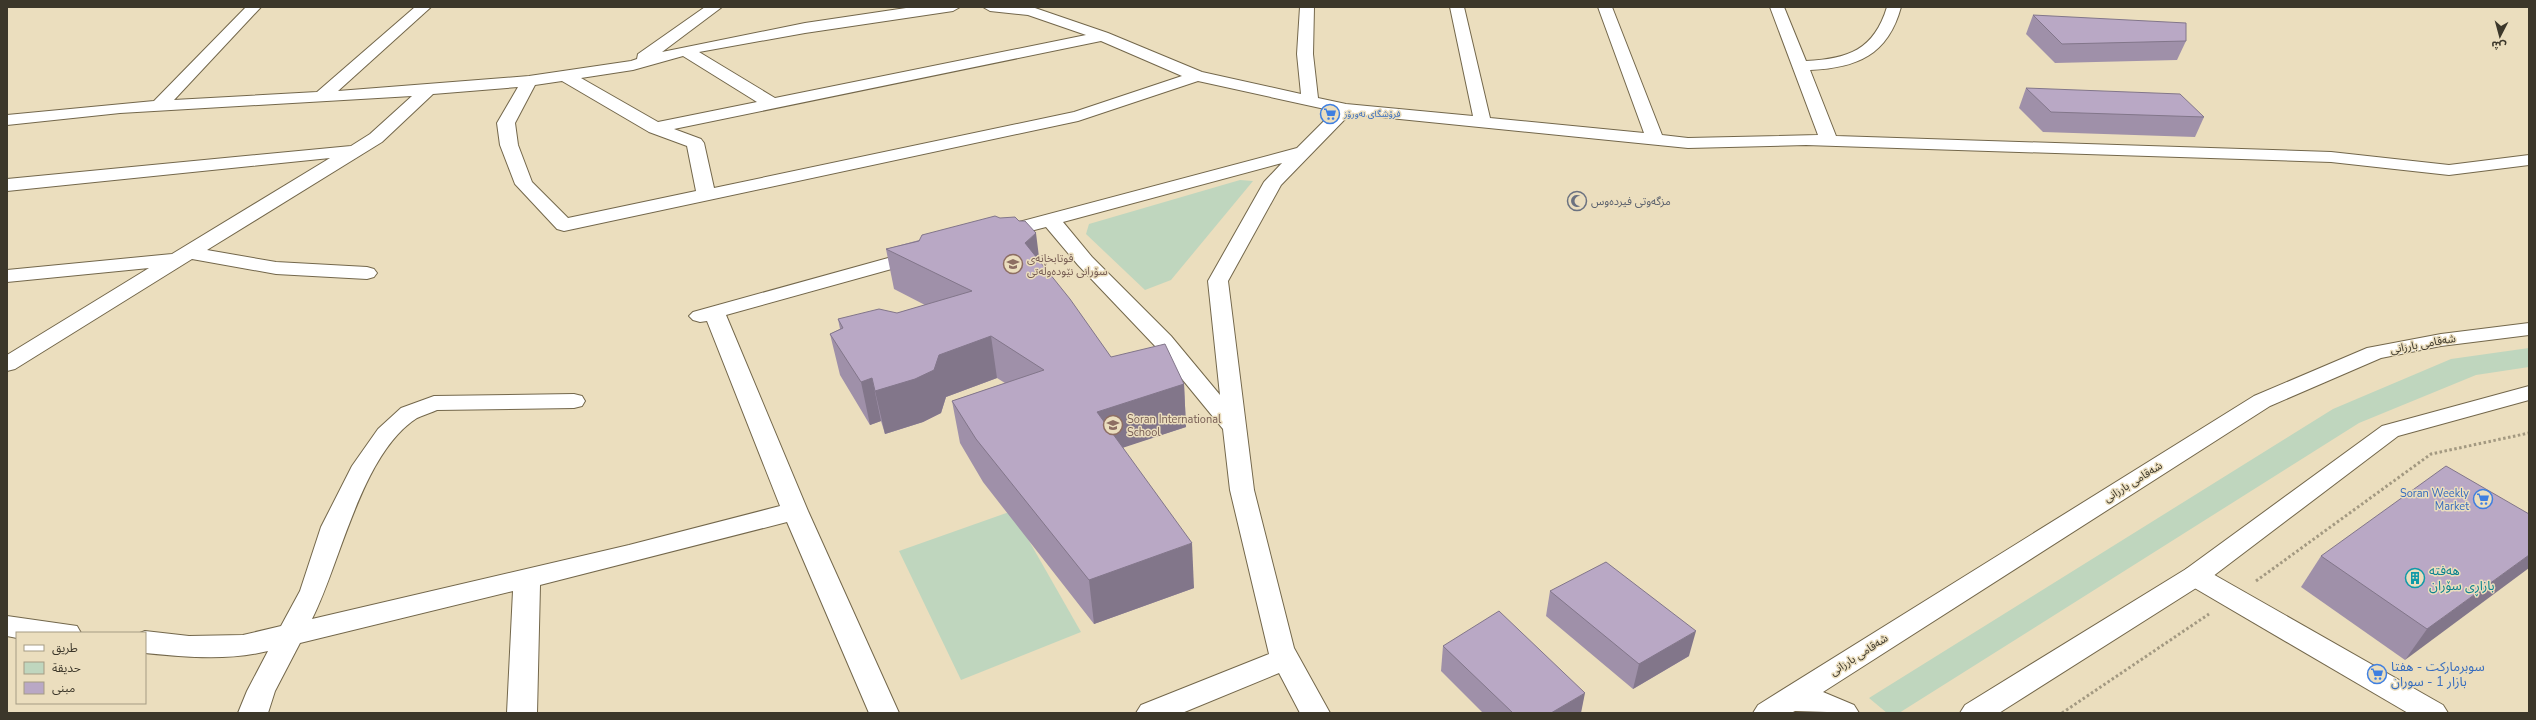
<svg xmlns="http://www.w3.org/2000/svg" width="2536" height="720" font-family="'Nunito Sans','Noto Sans Arabic',sans-serif">
  <style>
    .green { fill: #bfd6be }
    .lines { fill: none; stroke-linecap: round; stroke-linejoin: round }
    .minor-casing { stroke: #73674b; stroke-width: 2 }
    .highway-casing { stroke: #73674b; stroke-width: 2 }
    .path { stroke: #a39981; stroke-width: 3; stroke-dasharray: 2.5 2.5; stroke-linecap: butt }
    .minor { fill: #fff; fill-rule: evenodd }
    .highway { fill: #fff; fill-rule: evenodd }
    .wall { fill: #9f90a9 }
    .shaded-wall { fill: #82768a }
    .building { fill: #b9a8c5; stroke: #82768a }
    .labels { text-anchor: middle; dominant-baseline: central; stroke-width: 3; stroke-linejoin: round; paint-order: stroke }
    .far-shop-label { font-size: 9px; fill: #366cbe; stroke: #ebdebe; text-anchor: start }
    .worship-label { font-size: 11px; fill: #5b616d; stroke: #ebdebe; text-anchor: start }
    .education-label { font-size: 11px; fill: #785e54; stroke: #ebdebe; text-anchor: start }
    .street-label { font-size: 11px; fill: #3c372a; stroke: #ebdebe }
    .shop-label { font-size: 11px; fill: #366cbe; stroke: #ebdebe; text-anchor: end }
    .near-culture-label { font-size: 13px; fill: #0d838f; stroke: #ebdebe; text-anchor: start }
    .near-shop-label { font-size: 13px; fill: #366cbe; stroke: #ebdebe; text-anchor: start }
  </style>
  <rect width="100%" height="100%" fill="#ebdebe"/>
  <!-- green -->
  <g class="green">
    <polygon points="1240,180 1253,181 1171,280 1145,290 1086,234 1089,224"/>
    <polygon points="2529,348 2529,367 2476,375 2359,423 1899,713 1887,713 1869,698 2333,409 2451,359"/>
    <polygon points="1012,511 1081,632 961,680 899,551"/>
  </g>
  <g class="lines">
    <!-- minor casing -->
    <g class="minor-casing">
      <g id="minor">
        <path d="M246,7H261L174,100L317,92L415,7H431L338,91L529,76L631,61L637,59L638,54L705,7H722L662,52L805,23L906,8L960,7L953,11L805,33L699,52L775,98L1086,35L1028,15L990,11L983,7L1035,8L1108,33L1202,72L1301,94L1297,54L1300,7H1314L1313,54L1318,98L1346,104L1473,116L1450,7H1464L1490,118L1644,133L1598,7H1612L1662,135L1688,138L1818,135L1770,7H1784L1806,61C1848,59 1874,50 1887,7H1901C1888,55 1857,68 1810,70L1836,136L2331,152L2449,165L2529,155V165L2449,175L2331,162L1806,145L1688,148L1350,114L1281,185L1228,281L1254,490L1294,648L1330,713H1300L1279,673L1182,713H1136L1141,705L1269,654L1230,490L1223,429L1155,346L1078,265L1046,227L1000,239L993,237L990,233L993,229L1297,148L1334,111L1198,81L1078,121L564,231L557,229L515,184L500,145L497,123L518,87L433,94L382,142L207,250L276,262L367,267L374,269L377,273L374,277L367,279L276,274L192,259L15,369L7,371V355L149,268L7,282V270L172,254L330,158L7,191V179L351,146L370,134L412,96L120,113L7,125V115L154,101ZM1101,41L1182,76L1074,112L714,188L704,143L701,139L674,129ZM683,56L757,102L658,122L581,78L633,70ZM562,81L649,132L687,146L696,191L568,218L532,182L518,145L515,123L535,85ZM1282,163L1264,182L1208,281L1220,395L1171,336L1092,257L1063,222Z"/>
        <path d="M917,250L924,252L927,256L924,260L726,315L808,511L899,713H869L787,522L540,585L537,713H507L513,591L300,643L275,691L268,713H238L247,691L268,651C227,661 187,657 145,653V633H140L145,631L189,636L243,635L281,626L300,591L321,527L352,466L378,429L401,408L434,396L574,394L582,396L585,401L582,406L574,408L437,410C431,413 423,415 417,418C361,454 341,562 312,619L629,545L780,506L707,321L700,322L693,320L689,316L693,312Z"/>
        <polygon points="2195,566 2204,569 2443,705 2448,713 2408,713 2186,583 2182,576 2186,569"/>
        <polygon points="7,616 77,626 81,633 17,633 17,638 7,636"/>
      </g>
    </g>
    <!-- highway casing -->
    <g class="highway-casing">
      <g id="highway">
        <polygon points="2529,323 2529,335 2441,346 2381,358 2270,406 1823,692 1854,705 1859,713 1795,711 1791,713 1753,713 1758,705 2254,396 2367,348 2441,334"/>
        <polygon points="2529,386 2529,400 2398,436 2204,583 1999,713 1960,713 1965,705 2186,569 2382,426"/>
      </g>
    </g>
    <!-- path -->
    <g class="path">
      <polyline points="2256,581 2431,454 2529,433"/>
      <polyline points="2062,713 2209,614"/>
    </g>
    <!-- minor -->
    <use href="#minor" class="minor"/>
    <!-- highway -->
    <use href="#highway" class="highway"/>
  </g>
  <!-- wall -->
  <g class="wall">
    <polygon points="2033,15 2186,41 2177,60 2055,63 2026,34"/>
    <polygon points="2026,88 2204,117 2195,137 2043,132 2019,108"/>
    <polygon points="1000,218 1039,261 1111,357 1184,384 1186,427 1123,447 1194,588 1094,624 983,482 960,443 952,401 1005,383 997,378 946,397 941,413 923,422 885,434 881,421 870,425 840,375 830,334 840,329 838,319 897,313 925,305 894,289 886,249"/>
    <polygon points="2529,514 2405,660 2301,587 2321,556"/>
    <polygon points="1550,591 1689,656 1633,689 1546,616"/>
    <polygon points="1443,646 1581,713 1483,713 1441,671"/>
  </g>
  <!-- shaded-wall -->
  <g class="shaded-wall">
    <polygon points="1036,233 1041,273 1025,243"/>
    <polygon points="991,336 997,378 946,397 941,413 923,422 885,434 875,391 939,355"/>
    <polygon points="872,378 881,421 870,425 861,382"/>
    <polygon points="1184,384 1186,427 1101,455 1097,412"/>
    <polygon points="1192,543 1194,588 1094,624 1089,580"/>
    <polygon points="2529,555 2529,568 2405,660 2427,629"/>
    <polygon points="1696,631 1689,656 1633,689 1639,664"/>
    <polygon points="1585,693 1581,713 1551,713"/>
  </g>
  <!-- building -->
  <g class="building">
    <polygon points="2033,15 2186,23 2186,41 2062,44"/>
    <polygon points="2026,88 2180,94 2204,117 2051,112"/>
    <polygon points="995,216 1000,218 1015,217 1019,221 1025,221 1036,233 1025,243 1070,299 1111,357 1165,344 1184,384 1097,412 1192,543 1089,580 976,439 952,401 1044,370 991,336 939,355 934,370 915,379 875,391 872,378 861,382 830,334 843,328 838,319 879,309 897,313 972,291 886,249 919,241 922,235"/>
    <polygon points="2446,466 2529,514 2529,555 2427,629 2321,556"/>
    <polygon points="1606,562 1696,631 1639,664 1550,591"/>
    <polygon points="1499,611 1585,693 1551,713 1513,713 1443,646"/>
  </g>
  <!-- icons -->
  <defs>
    <g id="supermarket-ring" transform="scale(1)"><circle r="9.5" fill="#ebdebe" stroke="#3f7fe0" stroke-width="1.5"/><path d="M-6-5.5h2.5l.6 2H6L4.5 2H-2.5L-4.4-4H-6ZM-1.5 3.2a1.3 1.3 0 1 0 .1 0ZM3 3.2a1.3 1.3 0 1 0 .1 0Z" fill="#3f7fe0"/></g>
    <g id="mosque-ring" transform="scale(1)"><circle r="9.5" fill="#ebdebe" stroke="#6b7280" stroke-width="1.5"/><path d="M3.5-4.9A6 6 0 1 0 3.5 4.9A5 5 0 1 1 3.5-4.9Z" fill="#6b7280"/></g>
    <g id="school-ring" transform="scale(1)"><circle r="9.5" fill="#ebdebe" stroke="#8d6e63" stroke-width="1.5"/><path d="M0-5L7-2L0 1L-7-2ZM-4 1L0 2.5L4 1V4Q0 6-4 4Z" fill="#8d6e63"/></g>
    <g id="building-ring" transform="scale(1)"><circle r="9.5" fill="#ebdebe" stroke="#0f9aa8" stroke-width="1.5"/><path d="M-4-6H4V6H1V3H-1V6H-4ZM-2.5-4.3h1.7v1.8h-1.7ZM.8-4.3h1.7v1.8H.8ZM-2.5-1h1.7V.8h-1.7ZM.8-1h1.7V.8H.8Z" fill="#0f9aa8"/></g>
  </defs>
  <g fill-rule="evenodd">
    <use href="#supermarket-ring" x="1330" y="114"/>
    <use href="#mosque-ring" x="1577" y="201"/>
    <use href="#school-ring" x="1013" y="264"/>
    <use href="#school-ring" x="1113" y="425"/>
    <use href="#supermarket-ring" x="2483" y="499"/>
    <use href="#building-ring" x="2415" y="578"/>
    <use href="#supermarket-ring" x="2377" y="674"/>
  </g>
  <g class="labels">
    <!-- far-shop labels -->
    <g class="far-shop-label">
      <text x="1344" y="114">فرۆشگای نەورۆز</text>
    </g>
    <!-- worship labels -->
    <g class="worship-label">
      <text x="1591" y="201">مزگەوتی فیردەوس</text>
    </g>
    <!-- education labels -->
    <g class="education-label">
      <text x="1027" y="258">قوتابخانەی<tspan x="1027" dy="13">سۆرانی نێودەوڵەتی</tspan></text>
      <text x="1127" y="419">Soran International<tspan x="1127" dy="13">School</tspan></text>
    </g>
    <!-- street labels -->
    <g class="street-label">
      <text transform="translate(2423 344) rotate(-10)">شەقامی بارزانی</text>
      <text transform="translate(2133 482) rotate(-32)">شەقامی بارزانی</text>
      <text transform="translate(1859 655) rotate(-33)">شەقامی بارزانی</text>
    </g>
    <!-- shop labels -->
    <g class="shop-label">
      <text x="2469" y="493">Soran Weekly<tspan x="2469" dy="13">Market</tspan></text>
    </g>
    <!-- near-culture labels -->
    <g class="near-culture-label">
      <text x="2429" y="571">هەفتە<tspan x="2429" dy="15">بازاڕی سۆران</tspan></text>
    </g>
    <!-- near-shop labels -->
    <g class="near-shop-label">
      <text x="2391" y="667">سوبرماركت - هفتا<tspan x="2391" dy="15">بازار 1 - سوران</tspan></text>
    </g>
  </g>
  <!-- border -->
  <rect width="2536" height="720" fill="none" stroke="#3c372a" stroke-width="16"/>
  <!-- legend -->
  <rect x="16" y="632" width="130" height="72" fill="#ebdebe" stroke="#a59b83"/>
  <rect x="24" y="645" width="20" height="6" fill="#ffffff" stroke="#a59b83"/>
  <text x="52" y="652" font-size="12" fill="#3c372a">طريق</text>
  <rect x="24" y="662" width="20" height="12" fill="#bfd6be" stroke="#a59b83"/>
  <text x="52" y="672" font-size="12" fill="#3c372a">حديقة</text>
  <rect x="24" y="682" width="20" height="12" fill="#b9a8c5" stroke="#a59b83"/>
  <text x="52" y="692" font-size="12" fill="#3c372a">مبنى</text>
  <!-- north arrow -->
  <g transform="translate(2500 36) rotate(186)" stroke="#ebdebe" stroke-width="3" paint-order="stroke">
  <path d="M0-3L7 15L0 10L-7 15Z" fill="#3c372a"/>
  <text y="-6" font-size="11" font-weight="bold" text-anchor="middle" fill="#3c372a">ش</text>
  </g>
</svg>
